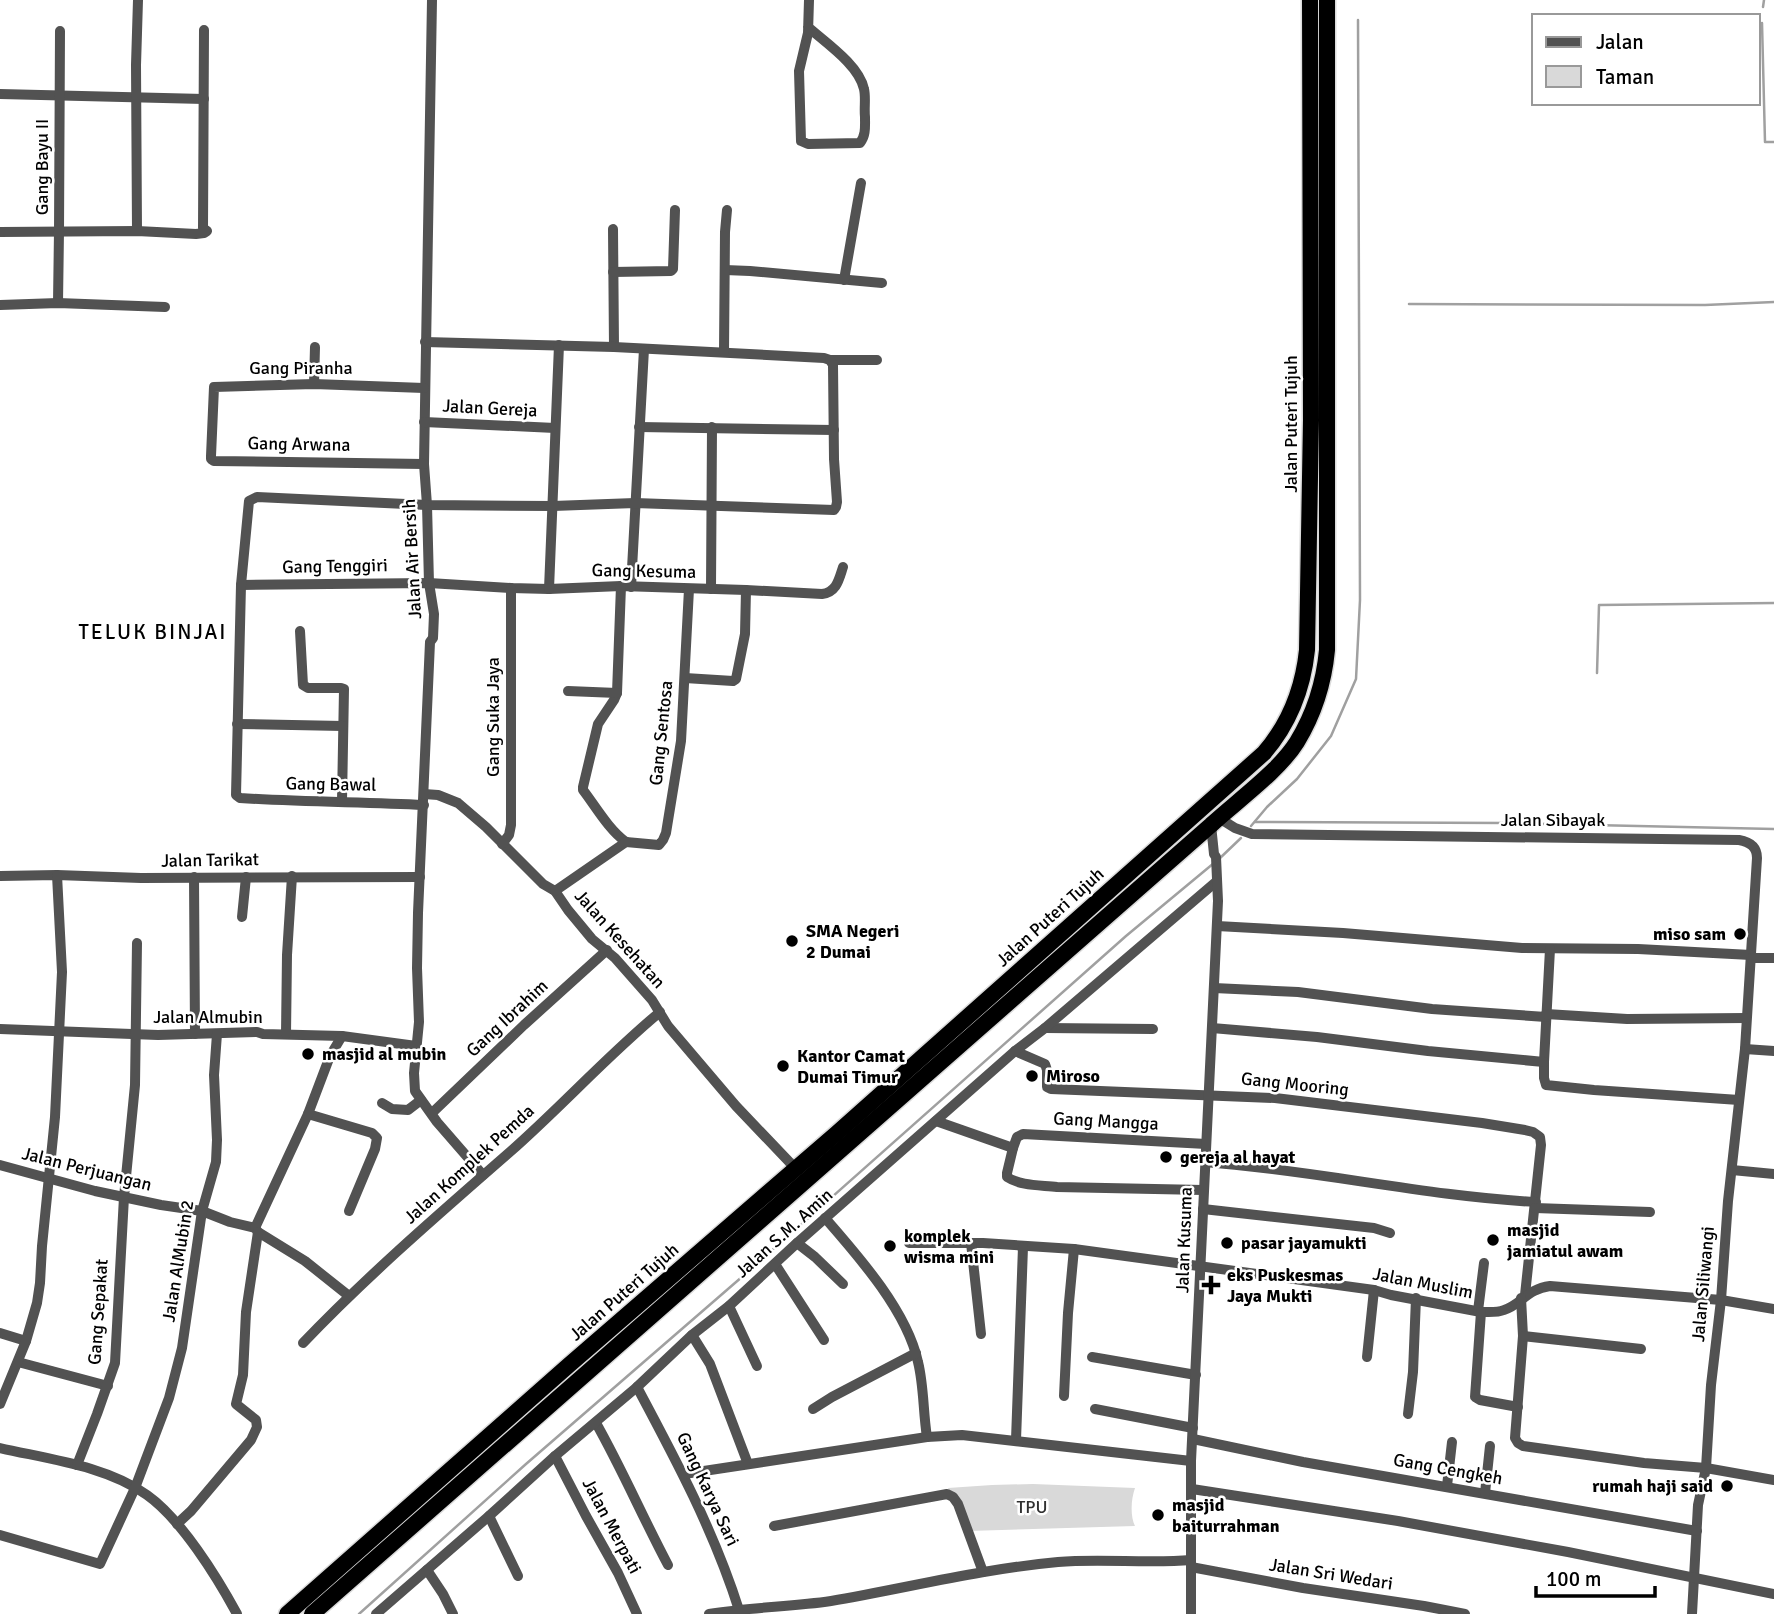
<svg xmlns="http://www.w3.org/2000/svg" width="1774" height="1614" font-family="Signika,sans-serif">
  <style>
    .green { fill: #d9d9d9 }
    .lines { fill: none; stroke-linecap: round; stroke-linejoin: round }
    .stream { stroke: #a0a0a0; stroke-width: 2.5 }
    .highway-casing { stroke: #dbdbdb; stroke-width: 19 }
    .minor { stroke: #525252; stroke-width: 10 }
    .highway { stroke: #000; stroke-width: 16 }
    .poi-dot { fill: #000; stroke: #fff; stroke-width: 2.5 }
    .labels { text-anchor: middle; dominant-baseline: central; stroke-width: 5; stroke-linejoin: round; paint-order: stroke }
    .street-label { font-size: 18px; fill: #000; stroke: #fff }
    .poi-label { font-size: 18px; font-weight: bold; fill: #000; stroke: #fff; text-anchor: start }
    .park-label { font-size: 18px; fill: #303030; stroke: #fff }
    .quarter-label { font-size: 21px; letter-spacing: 2px; fill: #000; stroke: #fff }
  </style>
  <rect width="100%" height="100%" fill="#fff"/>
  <!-- green -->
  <path class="green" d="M1033,1484L1135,1488C1131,1499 1130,1516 1135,1526L968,1531L948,1488L992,1485Z"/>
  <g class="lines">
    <!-- stream -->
    <g class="stream">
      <polyline points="1763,7 1764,0"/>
      <polyline points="1762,23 1765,142 1774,142"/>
      <polyline points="1409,304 1705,305 1774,302"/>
      <polyline points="1597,673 1599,605 1774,603"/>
      <polyline points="1255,822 1505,823 1774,829"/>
      <polyline points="1251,826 1267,807 1297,779 1331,736 1356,679 1360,600 1358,20"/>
      <polyline points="1219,859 1241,838"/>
      <polyline points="359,1614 526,1464 743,1276 1126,936 1214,863"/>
    </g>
    <!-- highway casing -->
    <g class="highway-casing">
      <g id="highway">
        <path d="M287,1614L569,1365L837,1133L1264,753C1289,724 1303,688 1307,650L1311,420L1310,0"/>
        <path d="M312,1614L1211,825C1237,801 1279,771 1297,742C1314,714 1324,682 1327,650V0"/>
      </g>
    </g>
    <!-- minor -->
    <g class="minor">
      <polyline points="432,0 424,464 427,505 429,583 434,614 433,638 430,642 418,913 417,968 419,1022 414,1073 415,1091 437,1122 483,1175"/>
      <path d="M808,27C826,43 859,65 864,89C866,97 864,108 865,117C865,127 866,135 860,143L808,144L801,141L799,71L808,33L809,0"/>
      <polyline points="0,94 204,99"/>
      <polyline points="613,229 614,347"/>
      <polyline points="137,231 136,65 138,0"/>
      <polyline points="0,232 137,231 196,234 204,233 207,231 203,228 204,30"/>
      <polyline points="725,270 750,271 882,283"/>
      <polyline points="613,272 671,271 673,269 675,210"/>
      <polyline points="844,280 861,183"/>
      <polyline points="58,303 59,231 60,31"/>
      <polyline points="0,305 58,303 165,307"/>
      <polyline points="425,342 614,347 824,358 830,360 877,360"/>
      <polyline points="724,352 725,232 727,210"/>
      <polyline points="314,384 315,347"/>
      <polyline points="424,422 555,428"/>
      <polyline points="639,427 834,430"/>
      <polyline points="424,464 214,461 211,459 211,456 214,387 314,384 424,388"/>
      <path d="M241,585L429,583L511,588L549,589L621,586L746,590L822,594C837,592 839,579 843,567"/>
      <path d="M621,586L617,693L614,700L598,724L583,787V790C596,807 609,830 626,842"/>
      <polyline points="631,587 644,349"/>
      <polyline points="549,589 559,345"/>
      <polyline points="711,589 712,427"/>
      <polyline points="300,631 303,685 308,688 341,688 344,689 342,801"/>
      <polyline points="685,678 733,681 736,679 745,634 746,590"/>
      <polyline points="568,691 617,693"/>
      <polyline points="237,724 343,726"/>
      <polyline points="424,794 438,795 458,803 486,827 543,884 555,891 568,910 592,939 615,958 652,1000 668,1026 736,1106 796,1169"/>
      <path d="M424,805C362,802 301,802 240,798L236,795L241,585L249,501L257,497L427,505L553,506L635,503L834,510L836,507L837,502L834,459L833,365L830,360"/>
      <path d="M1219,818L1235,828L1252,834L1739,840C1750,842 1757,847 1757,858L1745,1049L1728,1201L1721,1300L1711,1385L1706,1468L1698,1505L1692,1614"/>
      <polyline points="626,842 659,845 663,840 666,833 681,741 689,589"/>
      <polyline points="502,844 509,835 511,825 511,588"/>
      <polyline points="0,876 57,875 141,878 420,877"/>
      <polyline points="194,877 195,1034"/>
      <polyline points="555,891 626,842"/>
      <polyline points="242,917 246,877"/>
      <polyline points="1217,926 1343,933 1522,948 1638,949 1751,955"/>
      <polyline points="1550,949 1544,1062 1544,1078 1546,1085 1594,1090 1739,1100"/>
      <polyline points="1751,958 1774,958"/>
      <polyline points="1214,988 1298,992 1432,1009 1546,1017"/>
      <polyline points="1546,1014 1627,1019 1746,1018"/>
      <polyline points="1045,1028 1153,1029"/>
      <polyline points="1212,1028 1317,1037 1428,1051 1544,1062"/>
      <polyline points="0,1029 158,1035 257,1032 263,1034 342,1036 416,1046"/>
      <polyline points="286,1034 287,955 292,876"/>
      <polyline points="1745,1049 1774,1051"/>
      <polyline points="1015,1051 1045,1064 1047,1070 1047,1087 1051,1089 1275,1098 1482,1123 1525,1130 1533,1132 1540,1137 1541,1145 1525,1295"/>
      <polyline points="382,1103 392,1109 408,1110 421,1100"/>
      <polyline points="432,1113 524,1025 607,950"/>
      <polyline points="308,1114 372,1133 377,1138 375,1149 349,1211"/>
      <path d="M936,1121L1013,1148L1007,1173V1177C1020,1186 1041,1185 1057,1187L1203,1190"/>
      <polyline points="1013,1148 1017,1137 1023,1134 1206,1144"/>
      <path d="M1204,1162C1315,1170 1424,1196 1536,1202"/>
      <polyline points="0,1165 95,1191 161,1205 202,1211 230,1222 255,1228 258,1232 305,1261 349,1296"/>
      <polyline points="1732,1170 1774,1174"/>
      <polyline points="1535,1208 1650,1212"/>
      <polyline points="1203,1209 1374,1228 1390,1233"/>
      <path d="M825,1218C859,1257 907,1311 918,1362C924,1386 923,1412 927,1437"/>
      <polyline points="255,1228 308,1114 330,1056 342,1036"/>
      <polyline points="797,1243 815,1257 843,1284"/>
      <path d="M909,1243H983L1074,1249L1374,1290L1391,1295L1481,1312C1489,1312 1497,1313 1504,1310C1521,1305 1527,1289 1550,1286L1721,1300L1774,1309"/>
      <polyline points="971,1243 981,1334"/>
      <polyline points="775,1264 824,1340"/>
      <polyline points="1521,1298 1523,1336 1515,1438 1518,1443 1523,1446 1644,1463 1706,1468 1774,1480"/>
      <polyline points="729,1306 757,1366"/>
      <polyline points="1478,1311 1484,1263"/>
      <polyline points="1481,1312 1475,1397 1480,1400 1518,1407"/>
      <polyline points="0,1333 26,1341"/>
      <polyline points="692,1335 710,1364 748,1464"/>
      <polyline points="1523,1336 1641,1349"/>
      <path d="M303,1343C368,1275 440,1213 511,1151C562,1106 608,1055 660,1012"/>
      <polyline points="1092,1357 1196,1375"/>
      <polyline points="1367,1357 1374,1290"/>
      <polyline points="18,1362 108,1386"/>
      <path d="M637,1387C676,1460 714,1531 739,1610"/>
      <polyline points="1064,1396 1068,1313 1074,1249"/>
      <polyline points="0,1404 26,1341 37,1303 40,1283 42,1246 55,1117 62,972 57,875"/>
      <polyline points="813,1409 832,1397 916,1353"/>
      <polyline points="1095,1409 1193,1428"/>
      <polyline points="1408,1414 1413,1372 1416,1298"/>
      <path d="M596,1423C622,1469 643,1518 668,1565"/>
      <polyline points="1193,1439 1303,1462 1697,1531"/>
      <polyline points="1016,1440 1023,1247"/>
      <path d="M0,1448C48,1459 107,1466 147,1495C181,1519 217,1577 237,1614"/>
      <polyline points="555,1456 586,1516 618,1573 637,1614"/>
      <polyline points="77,1465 97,1414 115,1363 124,1197 135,1085 137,943"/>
      <polyline points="684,1474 927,1437 962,1435 1191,1461"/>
      <polyline points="1447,1486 1452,1442"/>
      <polyline points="1192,1489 1398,1521 1568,1552 1774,1594"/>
      <polyline points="1485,1493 1490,1446"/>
      <polyline points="489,1516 518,1576"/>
      <polyline points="177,1524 191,1511 251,1440 257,1427 256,1420 236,1404 243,1375 246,1312 258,1232"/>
      <polyline points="774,1526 947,1494 953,1497 958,1504 983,1572"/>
      <polyline points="0,1535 100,1564 135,1488 169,1398 182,1348 202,1211 216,1162 217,1140 214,1075 217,1034"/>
      <polyline points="1191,1567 1303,1588 1424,1606 1465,1614"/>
      <polyline points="427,1570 443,1594 453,1614"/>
      <polyline points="376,1614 489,1516 555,1456 637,1387 692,1335 729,1306 797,1243 1015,1051 1045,1028 1217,881"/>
      <path d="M709,1614C750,1607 791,1607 831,1601C907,1588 981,1569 1058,1562C1102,1558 1147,1564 1191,1560"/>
      <polyline points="1191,1614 1191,1461 1218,901 1216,857 1214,854 1211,825"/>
    </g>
    <!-- highway -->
    <use href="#highway" class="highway"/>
  </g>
  <!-- markers -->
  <g class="poi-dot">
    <circle cx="1740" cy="934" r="7"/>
    <circle cx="792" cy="941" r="7"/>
    <circle cx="308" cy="1054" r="7"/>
    <circle cx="783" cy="1066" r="7"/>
    <circle cx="1032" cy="1076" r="7"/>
    <circle cx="1166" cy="1157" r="7"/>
    <circle cx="1493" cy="1240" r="7"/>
    <circle cx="1227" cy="1243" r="7"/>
    <circle cx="890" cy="1246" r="7"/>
    <path d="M1207.5 1274.5h7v7h7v7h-7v7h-7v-7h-7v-7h7z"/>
    <circle cx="1727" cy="1486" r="7"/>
    <circle cx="1158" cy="1515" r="7"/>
  </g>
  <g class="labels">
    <!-- street labels -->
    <g class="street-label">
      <text transform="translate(42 167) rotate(-90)">Gang Bayu II</text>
      <text x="301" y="368">Gang Piranha</text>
      <text transform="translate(490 408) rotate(3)">Jalan Gereja</text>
      <text transform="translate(1291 424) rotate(-90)">Jalan Puteri Tujuh</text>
      <text transform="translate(299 444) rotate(1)">Gang Arwana</text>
      <text transform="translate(412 559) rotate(-93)">Jalan Air Bersih</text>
      <text transform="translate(335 566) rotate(-1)">Gang Tenggiri</text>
      <text transform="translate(644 571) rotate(1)">Gang Kesuma</text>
      <text transform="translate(493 717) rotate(-90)">Gang Suka Jaya</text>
      <text transform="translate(661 733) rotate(-84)">Gang Sentosa</text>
      <text transform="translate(331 784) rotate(1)">Gang Bawal</text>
      <text x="1553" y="820">Jalan Sibayak</text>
      <text transform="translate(210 860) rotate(-1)">Jalan Tarikat</text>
      <text transform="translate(1050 917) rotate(-42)">Jalan Puteri Tujuh</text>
      <text transform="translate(620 939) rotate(48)">Jalan Kesehatan</text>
      <text x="208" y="1017">Jalan Almubin</text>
      <text transform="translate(507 1018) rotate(-43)">Gang Ibrahim</text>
      <text transform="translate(1295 1084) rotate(6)">Gang Mooring</text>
      <text transform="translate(1106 1121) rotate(3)">Gang Mangga</text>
      <text transform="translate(469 1164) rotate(-42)">Jalan Komplek Pemda</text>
      <text transform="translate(87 1169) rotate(14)">Jalan Perjuangan</text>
      <text transform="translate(784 1233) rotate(-42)">Jalan S.M. Amin</text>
      <text transform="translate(1184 1240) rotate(-88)">Jalan Kusuma</text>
      <text transform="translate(178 1261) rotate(-81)">Jalan AlMubin 2</text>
      <text transform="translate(1423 1283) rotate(11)">Jalan Muslim</text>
      <text transform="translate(1703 1284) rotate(-85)">Jalan Siliwangi</text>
      <text transform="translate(624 1292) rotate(-41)">Jalan Puteri Tujuh</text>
      <text transform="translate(98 1312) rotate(-86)">Gang Sepakat</text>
      <text transform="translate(1448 1469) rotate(10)">Gang Cengkeh</text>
      <text transform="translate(708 1489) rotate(65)">Gang Karya Sari</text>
      <text transform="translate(612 1526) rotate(62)">Jalan Merpati</text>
      <text transform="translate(1331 1574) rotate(9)">Jalan Sri Wedari</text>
    </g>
    <!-- poi labels -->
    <g class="poi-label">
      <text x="806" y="931">SMA Negeri<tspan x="806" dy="21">2 Dumai</tspan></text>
      <text x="1726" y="934" text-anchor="end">miso sam</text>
      <text x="322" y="1054">masjid al mubin</text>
      <text x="797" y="1056">Kantor Camat<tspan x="797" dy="21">Dumai Timur</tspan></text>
      <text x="1046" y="1076">Miroso</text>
      <text x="1180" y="1157">gereja al hayat</text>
      <text x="1507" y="1230">masjid<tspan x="1507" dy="21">jamiatul awam</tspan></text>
      <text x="904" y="1236">komplek<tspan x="904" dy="21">wisma mini</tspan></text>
      <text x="1241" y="1243">pasar jayamukti</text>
      <text x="1227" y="1275">eks Puskesmas<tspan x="1227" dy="21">Jaya Mukti</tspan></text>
      <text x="1713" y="1486" text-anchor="end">rumah haji said</text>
      <text x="1172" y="1505">masjid<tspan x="1172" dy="21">baiturrahman</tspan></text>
    </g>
    <!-- park labels -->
    <g class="park-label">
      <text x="1032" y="1507">TPU</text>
    </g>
    <!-- quarter labels -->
    <g class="quarter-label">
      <text x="153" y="632">TELUK BINJAI</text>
    </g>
  </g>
  <!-- legend -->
  <rect x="1532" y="14" width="228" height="91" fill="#ffffff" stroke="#999999" stroke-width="2"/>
  <rect x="1546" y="37" width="35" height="10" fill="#525252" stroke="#999999" stroke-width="2"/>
  <text x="1596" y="49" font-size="21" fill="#000000">Jalan</text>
  <rect x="1546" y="66" width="35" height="21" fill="#d9d9d9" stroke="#999999" stroke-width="2"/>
  <text x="1596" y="84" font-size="21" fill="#000000">Taman</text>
  <!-- scale -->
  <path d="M1536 1586v10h119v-10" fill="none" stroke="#000000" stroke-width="3.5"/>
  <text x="1546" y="1586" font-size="21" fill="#000000" stroke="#ffffff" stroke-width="5" paint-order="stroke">100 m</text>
</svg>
